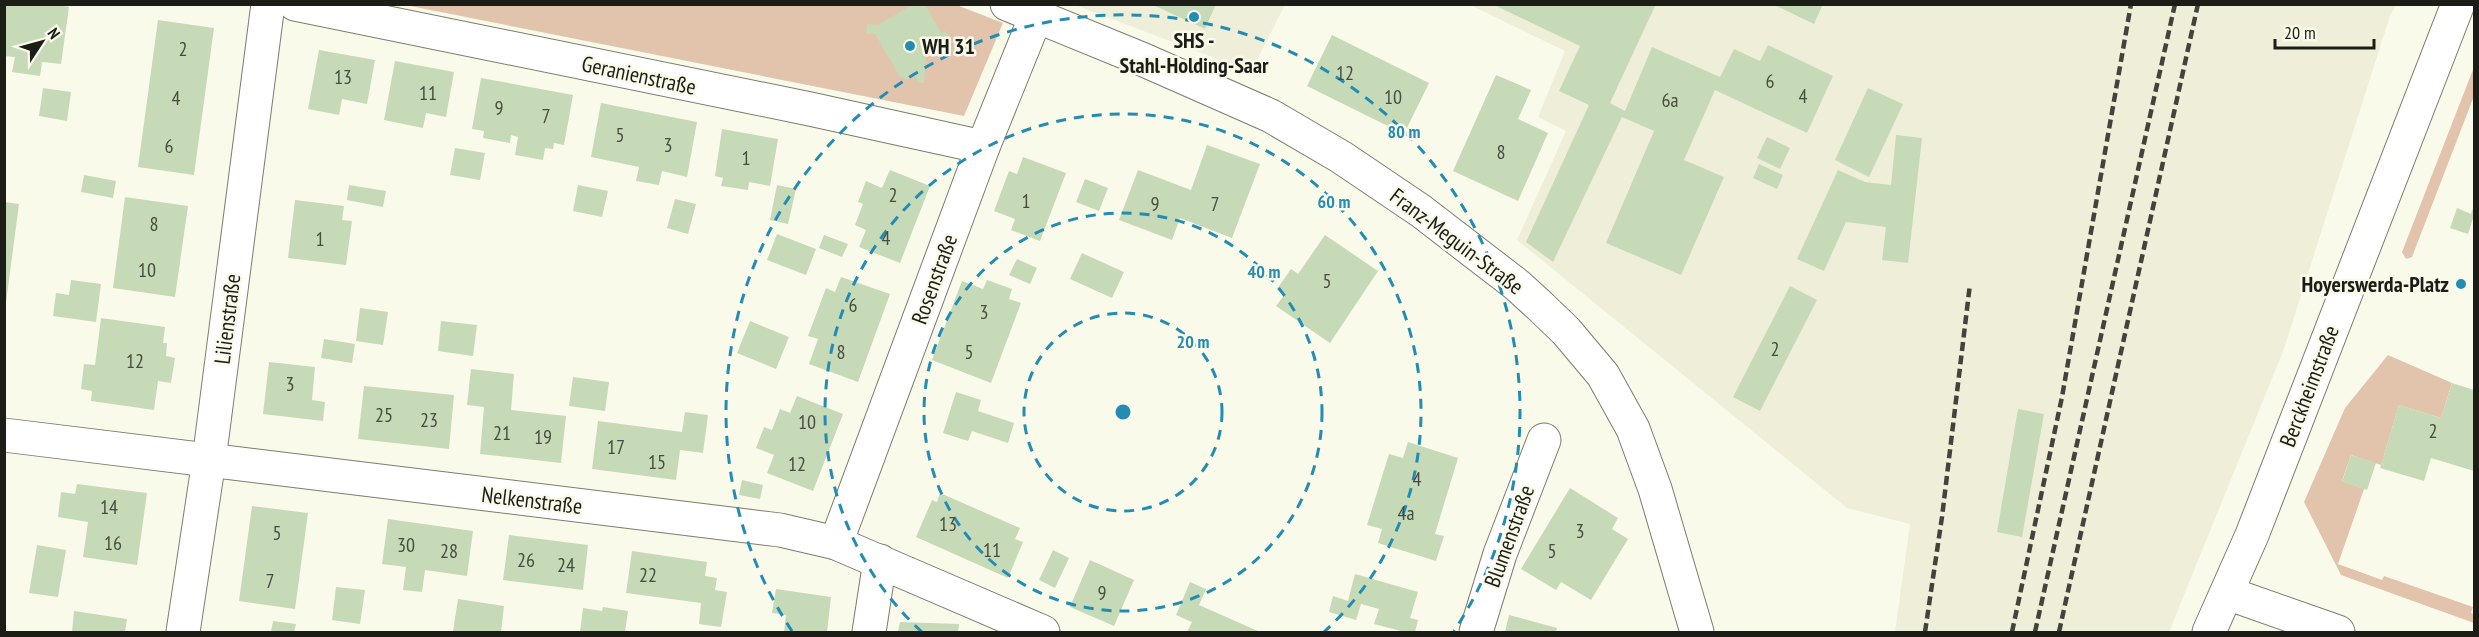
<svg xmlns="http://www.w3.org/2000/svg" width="2479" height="637" font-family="'PT Sans Narrow',sans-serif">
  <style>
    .built { fill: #efefd9 }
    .green { fill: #e2c4ad }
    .building { fill: #c6dab7 }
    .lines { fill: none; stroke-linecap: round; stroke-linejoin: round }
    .minor-casing { stroke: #7c7c6f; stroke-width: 35 }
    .minor { stroke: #fff; stroke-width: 33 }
    .rail { stroke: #43433c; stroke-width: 4.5; stroke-dasharray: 9 4.5; stroke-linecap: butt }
    .ring { fill: none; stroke: #238cb3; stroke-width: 3; stroke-dasharray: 10 8 }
    .poi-dot { fill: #238cb3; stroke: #fafaeb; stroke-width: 2 }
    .labels { text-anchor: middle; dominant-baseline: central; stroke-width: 5; stroke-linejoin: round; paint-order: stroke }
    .number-label { font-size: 20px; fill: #474c40 }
    .poi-label { font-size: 22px; font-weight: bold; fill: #1d1d18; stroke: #fafaeb }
    .street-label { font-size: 22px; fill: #1d1d18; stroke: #fafaeb }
    .centre { fill: #238cb3; stroke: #fafaeb; stroke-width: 3 }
    .ring-label { font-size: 18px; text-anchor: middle; font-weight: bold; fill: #238cb3; stroke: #fafaeb; stroke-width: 5; stroke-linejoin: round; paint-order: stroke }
  </style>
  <rect width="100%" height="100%" fill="#fafaeb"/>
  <!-- built -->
  <g class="built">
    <polygon points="1075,5 1285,5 1251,72"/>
    <polygon points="1470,5 2396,5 2390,16 2284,349 2169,632 1895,632 1910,524 1847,508 1517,240 1566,131 1538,117 1565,51"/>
  </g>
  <!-- green -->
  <g class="green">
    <polygon points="954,4 1003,23 964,116 405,5"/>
    <polygon points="2474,67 2474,96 2412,257 2406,259 2402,252"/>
    <polygon points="2388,355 2452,383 2441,418 2399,405 2381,465 2351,455 2342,481 2364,489 2338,564 2382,580 2384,576 2473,607 2471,613 2474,614 2474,623 2341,575 2304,502 2345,408"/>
  </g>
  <!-- building -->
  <g class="building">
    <polygon points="4,4 53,4 69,7 61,64 42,62 40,76 12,72 15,57 4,56"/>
    <polygon points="914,4 925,4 941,33 946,31 950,39 926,53 924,83 919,83 915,75 907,79 900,77 875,34 866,34 867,24 878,25"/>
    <polygon points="1151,4 1216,4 1205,29"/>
    <polygon points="1492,4 1656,4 1610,103 1625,111 1652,47 1720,77 1734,49 1760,61 1768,45 1833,76 1807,133 1715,90 1684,160 1724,177 1681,275 1606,243 1654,131 1622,117 1553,262 1526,242 1589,105 1559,91 1580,46"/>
    <polygon points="1772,4 1823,4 1814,24"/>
    <polygon points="158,20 214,28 194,175 138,167"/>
    <polygon points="1332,35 1429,83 1404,134 1307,86"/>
    <polygon points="319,50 375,60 367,104 342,99 339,115 308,109"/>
    <polygon points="395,61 454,72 446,117 426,113 423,128 384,120"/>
    <polygon points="1496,75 1531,90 1518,119 1548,133 1518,201 1453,171"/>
    <polygon points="481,78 573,95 564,145 554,143 553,149 545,148 543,160 515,155 518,137 511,135 510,143 483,138 484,131 472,129"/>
    <polygon points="43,88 71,92 67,121 39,116"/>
    <polygon points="1868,88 1903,104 1869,177 1835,160"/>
    <polygon points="601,103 697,122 687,177 662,171 659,185 636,181 639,167 591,157"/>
    <polygon points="722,129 778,139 770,186 749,182 748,190 721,186 723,178 715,176"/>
    <polygon points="1896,135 1922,138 1908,263 1882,260 1886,227 1846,222 1824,271 1797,259 1838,170 1865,182 1891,185"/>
    <polygon points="1767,137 1790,148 1780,169 1757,158"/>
    <polygon points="1207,145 1260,164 1232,238 1180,218 1172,240 1119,220 1138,170 1191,190"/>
    <polygon points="455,148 485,153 480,180 450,175"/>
    <polygon points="1023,157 1066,173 1040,241 1011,230 1015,219 994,211 1009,171 1017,174"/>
    <polygon points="1759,164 1783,175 1777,189 1753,178"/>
    <polygon points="890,170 930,186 900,263 859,247 866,230 855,225 863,204 858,202 866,181 882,188"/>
    <polygon points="84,175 116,181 113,198 81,192"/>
    <polygon points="1085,179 1108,188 1099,211 1076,202"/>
    <polygon points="349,185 386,191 383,207 347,200"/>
    <polygon points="578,185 608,191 602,217 573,211"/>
    <polygon points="777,185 796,189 788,224 770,220"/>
    <polygon points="125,197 188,206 175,297 113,288"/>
    <polygon points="675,199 696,204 688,234 667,228"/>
    <polygon points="295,200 344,206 342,220 352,221 346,265 288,258"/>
    <polygon points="4,202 19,204 6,303 4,303"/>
    <polygon points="2474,205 2474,215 2468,234 2450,228 2457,208 2471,214"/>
    <polygon points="777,234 816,249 806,275 767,260"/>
    <polygon points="824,235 848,244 842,257 819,248"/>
    <polygon points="1325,235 1378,271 1330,343 1276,306 1285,294 1277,289 1291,269 1298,274"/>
    <polygon points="1082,253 1124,272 1112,298 1070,279"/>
    <polygon points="1017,259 1037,268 1030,284 1009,275"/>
    <polygon points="841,277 890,294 858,382 809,364 818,339 808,336 826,288 835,292"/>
    <polygon points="71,280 101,284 96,322 53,316 56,293 69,295"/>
    <polygon points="987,280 1012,289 1009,299 1021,303 991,383 932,360 962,281 983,289"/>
    <polygon points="1790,286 1817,300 1760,411 1733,397"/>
    <polygon points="360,308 388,312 383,345 356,341"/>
    <polygon points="101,318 165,327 163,343 167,343 166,356 175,358 171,383 158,381 154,410 91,401 92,391 81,389 84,364 95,365"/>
    <polygon points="441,321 477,325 473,356 438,351"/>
    <polygon points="750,321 789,337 776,369 737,353"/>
    <polygon points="324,339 355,344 352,363 321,358"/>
    <polygon points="269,362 315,367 312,400 325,402 323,421 263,414"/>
    <polygon points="471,369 514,374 511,410 566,416 561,463 480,454 484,407 467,405"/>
    <polygon points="573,377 609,382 605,411 569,406"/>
    <polygon points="2452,383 2474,390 2474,471 2431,458 2424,481 2380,468 2399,405 2441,418"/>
    <polygon points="364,386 454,395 449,449 358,439"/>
    <polygon points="956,392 981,400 978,411 1014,423 1008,443 972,431 968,441 943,433"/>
    <polygon points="797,396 843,414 813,491 767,473 774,455 756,448 764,427 772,430 780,409 790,413"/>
    <polygon points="2018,409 2044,414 2022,537 1997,532"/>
    <polygon points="685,412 708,415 703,453 680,450 676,480 592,469 598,421 682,432"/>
    <polygon points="1408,442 1458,458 1435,534 1444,536 1436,561 1378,543 1382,529 1367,525 1389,454 1403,458"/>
    <polygon points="2351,455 2376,463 2367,490 2342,482"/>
    <polygon points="742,480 763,485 760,499 739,495"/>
    <polygon points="77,484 147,493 137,565 83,557 88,522 58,517 61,492 75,494"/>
    <polygon points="1570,488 1618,518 1612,529 1628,539 1591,600 1561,582 1556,590 1521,569"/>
    <polygon points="940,493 1020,528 1015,539 1023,542 1008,578 916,537 932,500 937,502"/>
    <polygon points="252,506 308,513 295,609 239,601"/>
    <polygon points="388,519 473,531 467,576 425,570 422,592 403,590 406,567 382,564"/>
    <polygon points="509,535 588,545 583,590 503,580"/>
    <polygon points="37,545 66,550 58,597 29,593"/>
    <polygon points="1053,550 1069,558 1055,588 1039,580"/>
    <polygon points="632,551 707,562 705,576 717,578 715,590 727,592 721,627 699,624 701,603 626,593"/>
    <polygon points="1090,560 1134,580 1114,626 1070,607"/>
    <polygon points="1355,574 1418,592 1410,618 1418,620 1415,632 1405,632 1374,624 1379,609 1361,604 1356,620 1329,612 1333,596 1348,601"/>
    <polygon points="1190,582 1206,589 1199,605 1260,632 1187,632 1192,622 1176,615"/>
    <polygon points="336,587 365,590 360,624 332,620"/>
    <polygon points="776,589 831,597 827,632 784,632 786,615 772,613"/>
    <polygon points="458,599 504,606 501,632 453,631"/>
    <polygon points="603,607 628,611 625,632 580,632 583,608 602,611"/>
    <polygon points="74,611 127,619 125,632 72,632"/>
    <polygon points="1509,615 1557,628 1556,632 1505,632"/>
    <polygon points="273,621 296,624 294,632 271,632"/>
    <polygon points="900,622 959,624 958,632 898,632"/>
  </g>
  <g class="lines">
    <!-- minor casing -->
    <g class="minor-casing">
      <g id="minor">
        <polyline points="295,4 810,109 983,147"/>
        <polyline points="1007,4 1144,60 1271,116 1341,157 1421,211 1517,285 1540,306 1566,331 1603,375 1633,429 1655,489 1697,632"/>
        <polyline points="4,435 780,530 836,543 1043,632"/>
        <polyline points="836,543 983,147 1036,16"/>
        <polyline points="2227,593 2338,632"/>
        <polyline points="183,632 209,460 268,4"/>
        <polyline points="869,632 880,561"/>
        <polyline points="1476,632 1500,554 1544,440"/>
        <polyline points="2209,632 2252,535 2458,4"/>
      </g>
    </g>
    <!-- minor -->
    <use href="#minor" class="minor"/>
    <!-- rail -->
    <g class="rail">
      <polyline points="1925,632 1942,517 1970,284"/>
      <polyline points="2012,632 2062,397 2131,4"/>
      <polyline points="2035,632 2175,4"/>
      <polyline points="2059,632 2198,4"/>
    </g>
  </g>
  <!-- distance rings -->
  <g class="ring">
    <circle cx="1123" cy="412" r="99"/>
    <circle cx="1123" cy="412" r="199"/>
    <path d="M922 632A298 298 0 1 1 1324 632"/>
    <path d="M792 631A397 397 0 1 1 1454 631"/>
  </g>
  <!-- markers -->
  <g class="poi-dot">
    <circle cx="1194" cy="17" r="6"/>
    <circle cx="910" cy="46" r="6"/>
    <circle cx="2461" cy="284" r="6"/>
  </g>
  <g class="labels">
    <!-- number labels -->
    <g class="number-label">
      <text x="183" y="49">2</text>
      <text x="1345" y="73">12</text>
      <text x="343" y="77">13</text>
      <text x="1770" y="81">6</text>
      <text x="428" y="93">11</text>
      <text x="1803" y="96">4</text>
      <text x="1393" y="97">10</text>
      <text x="176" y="98">4</text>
      <text x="1670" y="100">6a</text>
      <text x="499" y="108">9</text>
      <text x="546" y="116">7</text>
      <text x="620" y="135">5</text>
      <text x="668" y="145">3</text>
      <text x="169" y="146">6</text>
      <text x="1501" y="152">8</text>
      <text x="746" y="158">1</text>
      <text x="893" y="195">2</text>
      <text x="1026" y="201">1</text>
      <text x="1155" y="204">9</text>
      <text x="1215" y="204">7</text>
      <text x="154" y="224">8</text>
      <text x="886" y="238">4</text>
      <text x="320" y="239">1</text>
      <text x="147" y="270">10</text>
      <text x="1327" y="281">5</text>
      <text x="853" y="305">6</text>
      <text x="984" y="312">3</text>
      <text x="1775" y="349">2</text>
      <text x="841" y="352">8</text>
      <text x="969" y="352">5</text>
      <text x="135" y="361">12</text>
      <text x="290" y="384">3</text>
      <text x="384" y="415">25</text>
      <text x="429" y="420">23</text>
      <text x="807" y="422">10</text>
      <text x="2433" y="431">2</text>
      <text x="502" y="433">21</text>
      <text x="543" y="437">19</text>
      <text x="616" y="447">17</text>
      <text x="657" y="462">15</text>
      <text x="797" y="464">12</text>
      <text x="1417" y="479">4</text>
      <text x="109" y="507">14</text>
      <text x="1406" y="513">4a</text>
      <text x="948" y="524">13</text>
      <text x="1580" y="531">3</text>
      <text x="277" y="533">5</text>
      <text x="113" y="543">16</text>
      <text x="406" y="545">30</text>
      <text x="992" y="550">11</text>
      <text x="449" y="551">28</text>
      <text x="1552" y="551">5</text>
      <text x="526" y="560">26</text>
      <text x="566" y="565">24</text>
      <text x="648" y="575">22</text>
      <text x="270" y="581">7</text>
      <text x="1102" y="593">9</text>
    </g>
    <!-- poi labels -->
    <g class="poi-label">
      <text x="1194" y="40">SHS -<tspan x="1194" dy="25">Stahl-Holding-Saar</tspan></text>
      <text x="922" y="46" text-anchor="start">WH 31</text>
      <text x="2449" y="284" text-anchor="end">Hoyerswerda-Platz</text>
    </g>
    <!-- street labels -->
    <g class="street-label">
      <text transform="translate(639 75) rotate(12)">Geranienstraße</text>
      <text transform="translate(1457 241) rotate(37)">Franz-Meguin-Straße</text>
      <text transform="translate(934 279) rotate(-70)">Rosenstraße</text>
      <text transform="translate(227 319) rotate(-83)">Lilienstraße</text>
      <text transform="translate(2309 386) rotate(-69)">Berckheimstraße</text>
      <text transform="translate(532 500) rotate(7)">Nelkenstraße</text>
      <text transform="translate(1509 536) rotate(-70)">Blumenstraße</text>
    </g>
  </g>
  <circle cx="1123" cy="412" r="9" class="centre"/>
  <g class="ring-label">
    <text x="1404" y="138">80 m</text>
    <text x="1334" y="208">60 m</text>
    <text x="1264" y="278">40 m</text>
    <text x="1193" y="348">20 m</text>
  </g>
  <!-- border -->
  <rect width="2479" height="637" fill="none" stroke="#1d1d18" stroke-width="12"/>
  <!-- north arrow -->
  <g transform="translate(42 42) rotate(54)" stroke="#fafaeb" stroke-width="4.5" paint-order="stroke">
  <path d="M0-4.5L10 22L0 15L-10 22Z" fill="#1d1d18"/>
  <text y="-9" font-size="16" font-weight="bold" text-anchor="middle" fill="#1d1d18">N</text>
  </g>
  <!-- scale -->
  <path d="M2275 39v9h99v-9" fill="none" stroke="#1d1d18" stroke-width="3"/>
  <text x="2284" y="39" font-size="18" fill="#1d1d18" stroke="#fafaeb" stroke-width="4.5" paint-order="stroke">20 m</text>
</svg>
